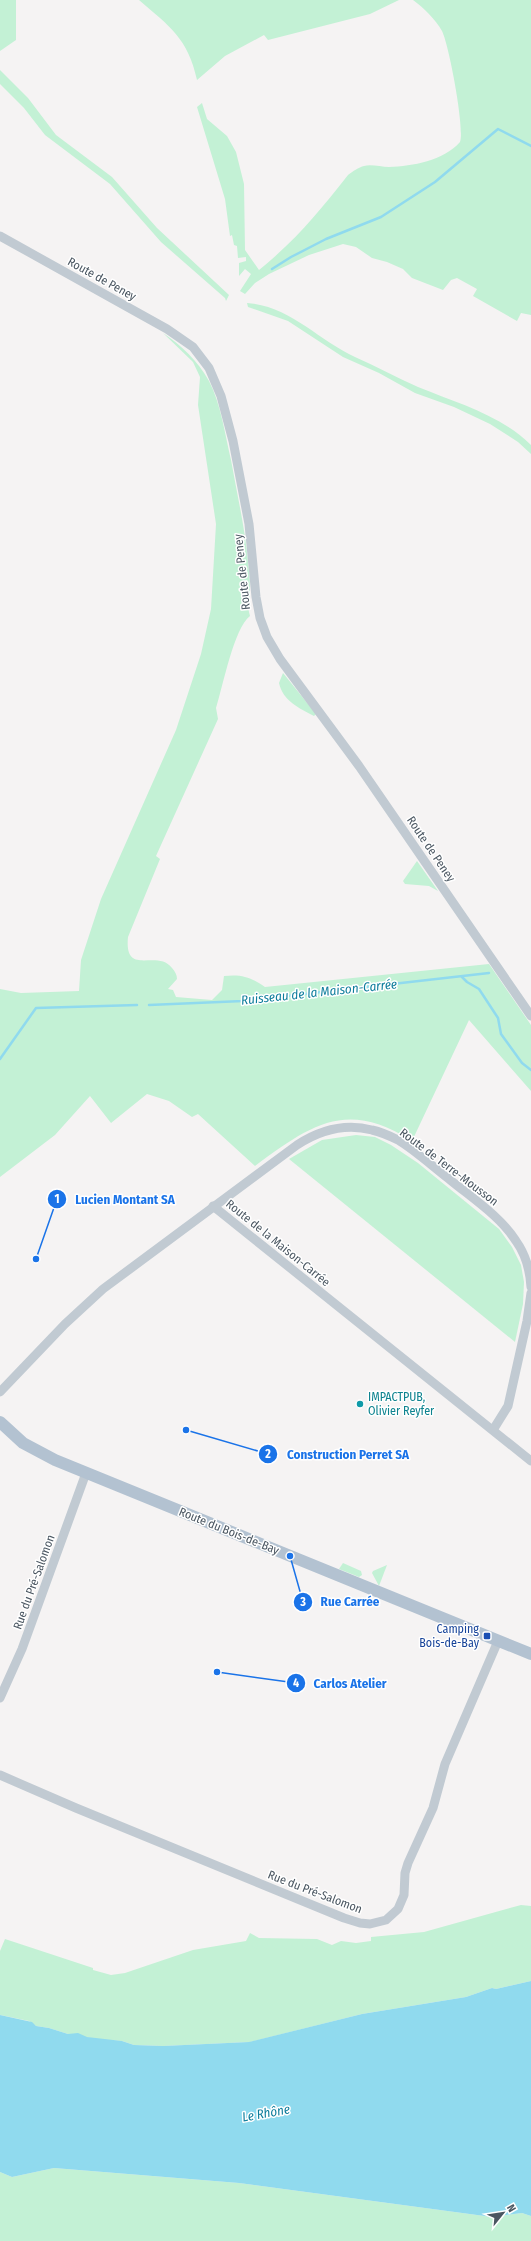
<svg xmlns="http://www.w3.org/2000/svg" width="531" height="2241" font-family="'Fira Sans Condensed',sans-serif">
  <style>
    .green { fill: #c3f1d5 }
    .water { fill: #90daee }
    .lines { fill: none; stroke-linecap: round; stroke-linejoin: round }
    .stream { stroke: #90daee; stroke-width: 2.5 }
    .minor { stroke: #c1cad2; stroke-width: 9 }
    .major { stroke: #b3c2d1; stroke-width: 12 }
    .culture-dot { fill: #0f9aa8; stroke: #fff; stroke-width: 1.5 }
    .transit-dot { fill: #1a4fb4; stroke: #fff; stroke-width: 1.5 }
    .labels { text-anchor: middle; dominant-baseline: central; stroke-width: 3; stroke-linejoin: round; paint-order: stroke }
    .street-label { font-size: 12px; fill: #4a5661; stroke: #fff }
    .culture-label { font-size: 12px; fill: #0d838f; stroke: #fff; text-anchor: start }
    .transit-label { font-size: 12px; fill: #164399; stroke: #fff; text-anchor: end }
    .water-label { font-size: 13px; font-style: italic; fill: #0c7c9b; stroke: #fff }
    .leader { fill: none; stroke: #1a73e8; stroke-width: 1.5 }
    .callout-dot { fill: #1a73e8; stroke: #fff; stroke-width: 1.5 }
    .mark-label { font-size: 12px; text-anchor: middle; font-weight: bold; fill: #fff }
    .callout-label { font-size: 13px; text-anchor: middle; font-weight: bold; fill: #1a73e8; stroke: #fff; stroke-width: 3; stroke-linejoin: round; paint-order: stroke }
  </style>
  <rect width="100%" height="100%" fill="#f5f3f3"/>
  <!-- green -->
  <g class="green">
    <polygon points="0,0 16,0 16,40 0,51"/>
    <path d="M139,0H399L370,14L268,40L264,35L225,56L197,80C188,38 169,26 139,0Z"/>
    <path d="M413,0H531V315L521,313L517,321L473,296L477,289L457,278L451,280L443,290L412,278L403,269L387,262L372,258L356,247L343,244L309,255L269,274L255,283L245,294L240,291L251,274L245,269L239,276V263L246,261V257L238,258L237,246L234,245L232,235L230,236L225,199L197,107L202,103L207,119L227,136L236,152L244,184L245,250L259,270C297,239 318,213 348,175C352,172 359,167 364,166C371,164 381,167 389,167C413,166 443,161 460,142C465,129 449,45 442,31C436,20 423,7 413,0Z"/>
    <polygon points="0,70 28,98 56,135 112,177 157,228 229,295 226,301 225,298 161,242 110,184 45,135 24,108 0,84"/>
    <path d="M247,303C290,306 318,340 355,357C376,366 397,378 418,387C457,403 501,415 531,445V454L518,442L490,424L454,407L415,393L379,373L343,357L288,321L248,307Z"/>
    <path d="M163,333C181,345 198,361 209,381C221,404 225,435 231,460C237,494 245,528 248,562C249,571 250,581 250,590C250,602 246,602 250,616C234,628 223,686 216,708L218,719L156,856L160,859L128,937C124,978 157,948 172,968C175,971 177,975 177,979L168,989L173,990L176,997L212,1000L222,990L224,976C241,974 251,977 265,987L489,964L531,1025V1091L469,1020L412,1141C346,1099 311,1125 255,1166L198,1114L192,1117L169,1101L147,1094L111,1123L90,1096L55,1135L0,1177V989L21,993L79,991L81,960L101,899L176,730L201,654L211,609L216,524L198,405L200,377L193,362Z"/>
    <path d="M283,673L316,714L314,716C299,708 283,701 279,683Z"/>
    <polygon points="417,861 438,891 429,886 405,884 403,881"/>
    <polygon points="356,1135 375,1137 391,1145 418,1163 499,1229 512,1247 521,1265 524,1282 523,1304 515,1342 289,1159 322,1140"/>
    <polygon points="343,1563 361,1571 362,1575 359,1577 339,1569"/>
    <polygon points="387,1565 379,1586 372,1573 373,1571"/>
    <polygon points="521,1905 531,1906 531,1981 496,1989 492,1988 466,1997 362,2014 250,2042 163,2046 134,2045 122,2041 102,2040 68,2034 49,2028 36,2026 29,2021 0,2015 0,1951 5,1939 93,1968 93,1970 111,1975 125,1973 193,1950 246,1941 250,1933 259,1938 317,1939 332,1945 341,1941 356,1943 371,1941 371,1937 424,1932"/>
    <polygon points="54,2168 239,2183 492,2217 522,2213 531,2216 531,2241 0,2241 0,2172 12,2177"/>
  </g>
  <!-- water -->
  <polygon class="water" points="531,1981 531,2216 522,2213 492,2217 239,2183 54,2168 12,2177 0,2172 0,2015 32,2022 36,2026 49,2028 68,2034 78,2033 87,2037 122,2041 134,2045 163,2046 249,2042 362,2014 466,1997 492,1988 496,1989"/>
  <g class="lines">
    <!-- stream -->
    <g class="stream">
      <polyline points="272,269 291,257 326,239 381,217 435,182 498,129 531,146"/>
      <polyline points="462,977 467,982 479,989 498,1018 501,1034 522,1063 531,1070"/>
      <polyline points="149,1005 243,1001 489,973"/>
      <polyline points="0,1059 36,1008 137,1005"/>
    </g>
    <!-- minor -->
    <g class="minor">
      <polyline points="0,236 167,329 193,347 209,368 221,396 233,441 249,524 256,597 260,618 267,637 280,659 359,766 531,1016"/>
      <polyline points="213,1206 531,1461"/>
      <path d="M0,1392L65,1324L103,1289L297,1145C320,1130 345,1123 372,1130C381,1132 390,1136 398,1140C416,1151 432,1166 449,1179C472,1198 500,1216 516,1241C526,1255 530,1270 531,1287"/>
      <polyline points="493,1430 508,1406 527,1321 531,1293"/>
      <polyline points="0,1698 22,1649 86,1473"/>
      <polyline points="0,1775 76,1808 344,1918 360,1923 370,1924 386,1920 398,1909 404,1895 405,1873 408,1863 433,1808 445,1764 498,1641"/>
    </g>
    <!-- major -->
    <polyline class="major" points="0,1422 23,1443 55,1460 531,1654"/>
  </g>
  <!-- markers -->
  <circle class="culture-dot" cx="360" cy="1404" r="4"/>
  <rect class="transit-dot" x="483" y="1632" width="8" height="8" rx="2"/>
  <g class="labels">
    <!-- street labels -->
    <g class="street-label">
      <text transform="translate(102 279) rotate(29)">Route de Peney</text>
      <text transform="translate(242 572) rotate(-96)">Route de Peney</text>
      <text transform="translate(431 849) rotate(56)">Route de Peney</text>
      <text transform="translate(449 1167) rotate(37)">Route de Terre-Mousson</text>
      <text transform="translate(278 1243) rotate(39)">Route de la Maison-Carrée</text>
      <text transform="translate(229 1531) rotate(22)">Route du Bois-de-Bay</text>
      <text transform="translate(34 1582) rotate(-70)">Rue du Pré-Salomon</text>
      <text transform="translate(315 1892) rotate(21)">Rue du Pré-Salomon</text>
    </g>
    <!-- culture labels -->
    <g class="culture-label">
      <text x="368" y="1397">IMPACTPUB,<tspan x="368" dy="14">Olivier Reyfer</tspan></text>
    </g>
    <!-- transit labels -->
    <g class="transit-label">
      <text x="479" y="1629">Camping<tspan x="479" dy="14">Bois-de-Bay</tspan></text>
    </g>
    <!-- water labels -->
    <g class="water-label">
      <text transform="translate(319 992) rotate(-6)">Ruisseau de la Maison-Carrée</text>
      <text transform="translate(266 2113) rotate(-10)">Le Rhône</text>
    </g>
  </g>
  <!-- callouts -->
  <path class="leader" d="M36 1259L57 1199M186 1430L268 1454M290 1556L303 1602M217 1672L296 1683"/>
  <g class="callout-dot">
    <circle cx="36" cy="1259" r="4"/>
    <circle cx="186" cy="1430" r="4"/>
    <circle cx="290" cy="1556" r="4"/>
    <circle cx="217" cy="1672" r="4"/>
    <circle cx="57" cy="1199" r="10"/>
    <circle cx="268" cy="1454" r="10"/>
    <circle cx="303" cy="1602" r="10"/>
    <circle cx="296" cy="1683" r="10"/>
  </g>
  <g class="mark-label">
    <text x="57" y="1203">1</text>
    <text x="268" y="1458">2</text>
    <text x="303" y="1606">3</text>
    <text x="296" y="1687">4</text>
  </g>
  <g class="callout-label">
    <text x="125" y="1204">Lucien Montant SA</text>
    <text x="348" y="1459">Construction Perret SA</text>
    <text x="350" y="1606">Rue Carrée</text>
    <text x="350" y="1688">Carlos Atelier</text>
  </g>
  <!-- north arrow -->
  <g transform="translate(503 2213) rotate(60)" stroke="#ffffff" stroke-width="3" paint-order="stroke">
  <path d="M0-3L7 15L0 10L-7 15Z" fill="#4a5661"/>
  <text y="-6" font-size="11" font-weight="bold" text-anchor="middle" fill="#4a5661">N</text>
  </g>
</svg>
